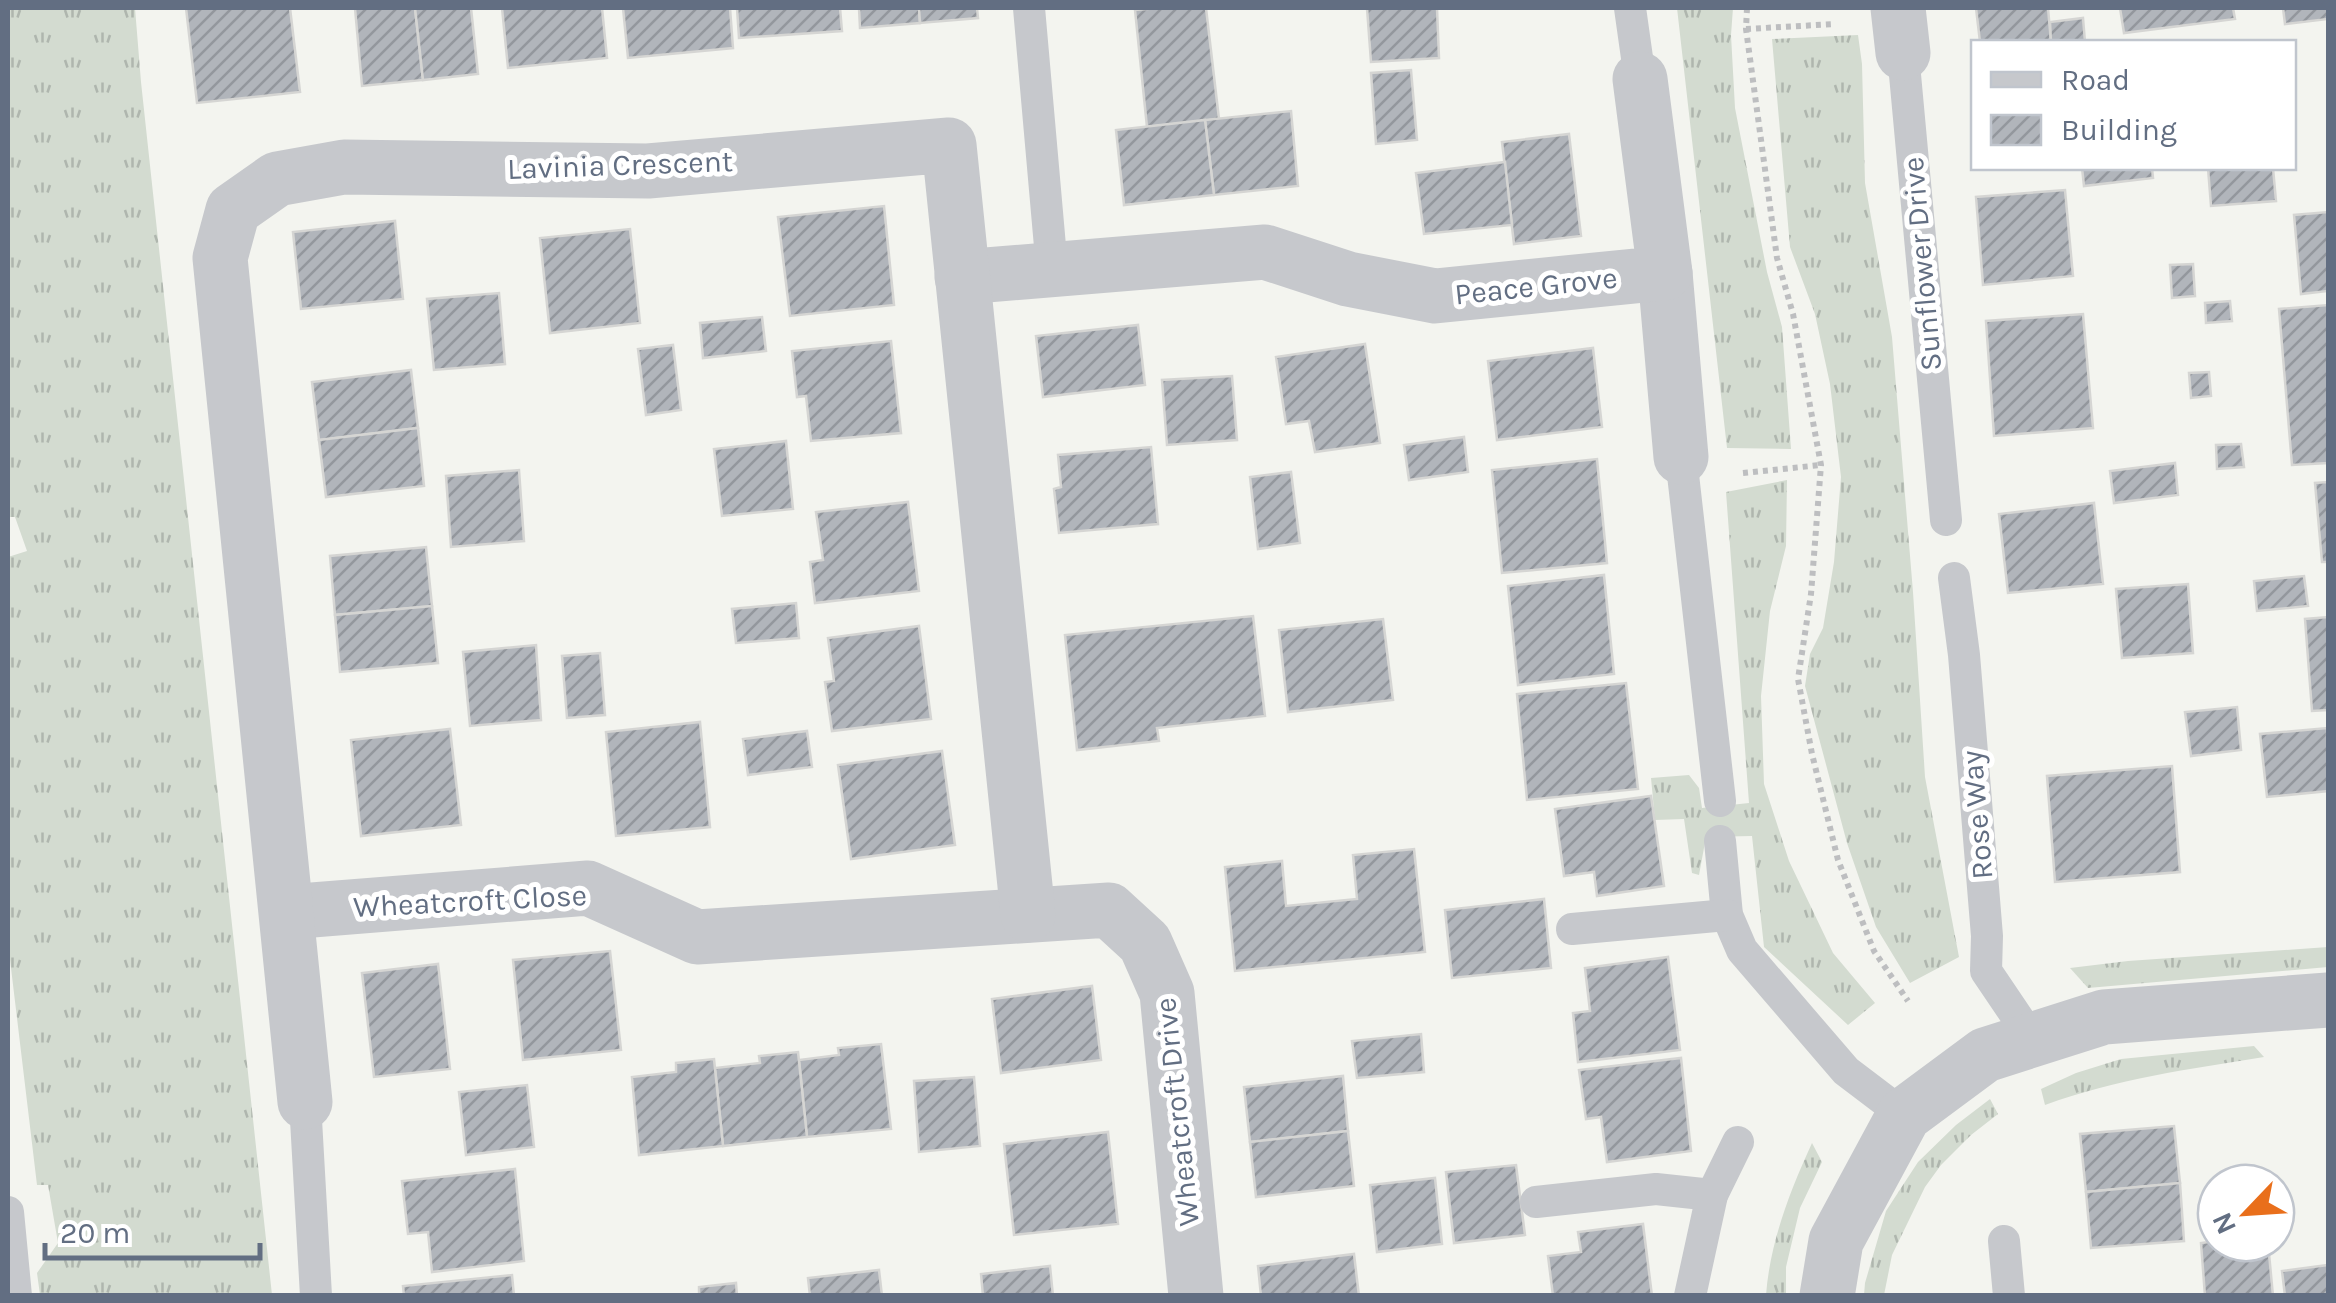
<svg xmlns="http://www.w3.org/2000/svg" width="2336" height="1303" font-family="Karla,sans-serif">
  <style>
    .grass { fill: url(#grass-tufts) }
    .building { fill: url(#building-hatch); stroke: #d5d5d3; stroke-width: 2.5 }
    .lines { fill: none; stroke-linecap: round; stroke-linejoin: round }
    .path { stroke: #bdbec0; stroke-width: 6; stroke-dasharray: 5 5; stroke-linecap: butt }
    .lane { stroke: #c6c8cc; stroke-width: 32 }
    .street { stroke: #c6c8cc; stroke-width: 55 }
    .labels { text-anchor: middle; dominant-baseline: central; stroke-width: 10; stroke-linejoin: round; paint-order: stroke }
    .street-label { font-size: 30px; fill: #626e82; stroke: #fff }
  </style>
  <defs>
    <pattern id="grass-tufts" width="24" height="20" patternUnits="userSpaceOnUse" patternTransform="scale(2.5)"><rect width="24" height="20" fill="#d3dbd0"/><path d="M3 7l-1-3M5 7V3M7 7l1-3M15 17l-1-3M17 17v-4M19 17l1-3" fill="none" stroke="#afb6ae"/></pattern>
    <pattern id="building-hatch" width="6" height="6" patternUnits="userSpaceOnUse" patternTransform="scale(2.5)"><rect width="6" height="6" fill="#b1b5bb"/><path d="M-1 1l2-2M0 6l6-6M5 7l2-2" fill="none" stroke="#93979d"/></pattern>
  </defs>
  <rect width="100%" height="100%" fill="#f3f4ef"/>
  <!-- grass -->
  <g class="grass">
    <polygon points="8,8 135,8 141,82 272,1295 40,1295 37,1273 58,1243 48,1185 37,1185 8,943 8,557 27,551 15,517 8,517"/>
    <polygon points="1677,8 1733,8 1731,35 1735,108 1767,272 1782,327 1791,449 1727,448"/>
    <polygon points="1858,35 1862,64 1865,183 1892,337 1913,592 1925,777 1959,957 1910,983 1876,927 1847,843 1805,686 1810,654 1823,628 1834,562 1841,477 1830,384 1815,314 1790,247 1772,39"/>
    <polygon points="1787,480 1786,546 1770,611 1761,696 1764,784 1789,861 1833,953 1875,1003 1848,1025 1764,947 1752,836 1706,837 1699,875 1692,873 1684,819 1655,820 1651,778 1689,775 1699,788 1702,808 1749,803 1726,492"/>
    <polygon points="2328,947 2328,967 2088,988 2070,968 2128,961"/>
    <path d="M2254,1046L2264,1057C2190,1069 2116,1079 2045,1105L2041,1089L2076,1073L2121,1059Z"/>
    <polygon points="1990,1099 1998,1114 1971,1135 1941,1165 1925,1187 1892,1255 1884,1295 1864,1295 1865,1283 1886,1211 1918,1162 1956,1125"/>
    <path d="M1812,1143L1822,1162L1800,1208L1786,1267V1295H1766C1770,1242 1790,1191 1812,1143Z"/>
  </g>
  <!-- building -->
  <g class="building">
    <polygon points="186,8 290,8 300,92 197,103"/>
    <polygon points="355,8 415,8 423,80 362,86"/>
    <polygon points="415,8 471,8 478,74 423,80"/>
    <polygon points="502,8 602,8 607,58 508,68"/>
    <polygon points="623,8 730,8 733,48 628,58"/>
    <polygon points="737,8 840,8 842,31 739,38"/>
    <polygon points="859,8 919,8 920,23 860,28"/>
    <polygon points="919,8 977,8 978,18 920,23"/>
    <polygon points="1158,8 1206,8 1219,119 1147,127 1135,10"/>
    <polygon points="1367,8 1437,8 1439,58 1371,62"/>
    <polygon points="1976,8 2048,8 2051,42 1980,42"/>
    <polygon points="2120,8 2233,8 2235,19 2124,33"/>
    <polygon points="2283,8 2328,8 2328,19 2285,24"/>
    <polygon points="2083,18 2085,42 2051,42 2050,22"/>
    <polygon points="1411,70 1417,140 1376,144 1371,73"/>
    <polygon points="1291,111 1298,186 1214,195 1205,120"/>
    <polygon points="1205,120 1214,195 1124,205 1116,130"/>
    <polygon points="1569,134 1581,236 1514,244 1502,142"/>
    <polygon points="1505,162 1512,225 1424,234 1416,173"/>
    <polygon points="2082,168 2152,168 2153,178 2084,186"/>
    <polygon points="2208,168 2273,168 2276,201 2211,206"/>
    <polygon points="2065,190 2073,276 1983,285 1976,197"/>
    <polygon points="884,206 894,305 790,316 778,217"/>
    <polygon points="2328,212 2328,291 2301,294 2294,215"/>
    <polygon points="395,221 403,299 301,309 293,232"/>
    <polygon points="630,229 640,323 550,333 540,238"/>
    <polygon points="2193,264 2195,296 2172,298 2170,265"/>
    <polygon points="499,293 505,364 434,370 427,299"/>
    <polygon points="2230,301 2232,321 2206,323 2205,303"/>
    <polygon points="2328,305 2328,463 2292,465 2279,309"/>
    <polygon points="2083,314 2093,428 1994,436 1986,321"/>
    <polygon points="762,317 766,351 703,358 700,323"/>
    <polygon points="1138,325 1145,385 1043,397 1036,336"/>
    <polygon points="891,341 901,433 811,441 806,396 797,397 792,351"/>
    <polygon points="1365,344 1380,443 1315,452 1309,421 1286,424 1276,357"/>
    <polygon points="673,345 681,410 646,415 638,349"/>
    <polygon points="1593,348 1602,427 1497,440 1488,361"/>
    <polygon points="411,370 418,428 319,440 312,382"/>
    <polygon points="2209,372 2211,396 2191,398 2189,373"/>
    <polygon points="1232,376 1237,440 1167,445 1162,380"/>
    <polygon points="418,428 424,486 326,497 319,440"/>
    <polygon points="1464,437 1468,472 1409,480 1404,445"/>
    <polygon points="786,441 793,509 722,516 714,449"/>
    <polygon points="2241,444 2244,467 2217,469 2216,445"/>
    <polygon points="1151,447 1158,524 1059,533 1054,489 1061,487 1058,455"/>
    <polygon points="1597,459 1607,563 1502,573 1492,470"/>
    <polygon points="2175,463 2178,495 2114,503 2110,471"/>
    <polygon points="519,470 524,541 451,547 446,476"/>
    <polygon points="1291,472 1300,543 1258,549 1250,477"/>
    <polygon points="2328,482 2328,562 2322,562 2315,483"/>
    <polygon points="908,502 919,591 815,603 810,562 823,560 816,512"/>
    <polygon points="2094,503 2103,584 2008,593 1999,514"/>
    <polygon points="426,547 432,606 335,615 330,556"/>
    <polygon points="1604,575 1614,674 1518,685 1508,586"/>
    <polygon points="2304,576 2308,606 2257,611 2254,581"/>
    <polygon points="2188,584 2193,653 2122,658 2116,589"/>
    <polygon points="796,603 799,638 736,643 732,609"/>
    <polygon points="432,606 438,663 340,672 335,615"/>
    <polygon points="1253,616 1265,716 1157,728 1159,741 1077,750 1065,635"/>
    <polygon points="2328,617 2328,710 2312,711 2305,619"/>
    <polygon points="1383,619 1393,700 1288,712 1279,630"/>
    <polygon points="919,626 931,719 832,731 825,682 834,681 828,638"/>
    <polygon points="536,645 541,720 470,726 463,652"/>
    <polygon points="600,653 605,715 567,718 562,656"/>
    <polygon points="1626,683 1638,789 1527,800 1517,694"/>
    <polygon points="2237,707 2241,750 2191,756 2185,712"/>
    <polygon points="700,722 710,827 616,836 606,732"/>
    <polygon points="2327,728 2328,791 2267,797 2260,734"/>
    <polygon points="450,729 461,825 361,836 351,740"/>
    <polygon points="807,731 812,767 748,775 743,739"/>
    <polygon points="942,751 955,845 851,859 838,765"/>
    <polygon points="2172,766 2180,872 2055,882 2047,776"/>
    <polygon points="1651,796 1664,886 1597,896 1594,872 1564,876 1555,809"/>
    <polygon points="1414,849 1425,952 1235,971 1225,867 1282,861 1286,906 1357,899 1353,855"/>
    <polygon points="1544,899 1551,968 1452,978 1445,910"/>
    <polygon points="610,951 621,1050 523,1060 513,960"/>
    <polygon points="1668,957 1680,1050 1578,1062 1573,1013 1590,1011 1585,968"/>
    <polygon points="438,964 450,1069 374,1077 362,973"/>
    <polygon points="1092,986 1101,1060 1001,1073 992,999"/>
    <polygon points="1421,1034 1424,1072 1357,1078 1352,1041"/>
    <polygon points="881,1044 891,1129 807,1137 799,1060 839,1055 838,1048"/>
    <polygon points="798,1052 807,1137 723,1146 715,1068 760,1063 759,1056"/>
    <polygon points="1681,1058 1691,1151 1607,1162 1601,1117 1586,1119 1579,1070"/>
    <polygon points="714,1059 723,1146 639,1155 632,1077 676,1072 676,1063"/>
    <polygon points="1343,1076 1348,1131 1250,1142 1244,1087"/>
    <polygon points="974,1077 980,1146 919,1152 914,1081"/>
    <polygon points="527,1085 534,1147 466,1155 459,1092"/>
    <polygon points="2174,1126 2180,1183 2086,1192 2080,1134"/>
    <polygon points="1348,1131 1354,1186 1256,1197 1250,1142"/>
    <polygon points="1108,1132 1118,1224 1014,1235 1004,1144"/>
    <polygon points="1516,1165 1525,1235 1454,1243 1446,1172"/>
    <polygon points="515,1169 524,1261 432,1272 428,1232 408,1234 402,1181"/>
    <polygon points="1435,1178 1442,1244 1377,1252 1370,1185"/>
    <polygon points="2180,1183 2184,1241 2091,1248 2086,1192"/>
    <polygon points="1643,1224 1652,1296 1553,1296 1548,1256 1581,1252 1578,1232"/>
    <polygon points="2216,1241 2268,1243 2273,1296 2205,1296 2201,1243"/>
    <polygon points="1354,1254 1359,1296 1261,1296 1258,1266"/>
    <polygon points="2328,1265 2328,1296 2285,1296 2282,1271"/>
    <polygon points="1050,1266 1053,1296 983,1296 981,1274"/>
    <polygon points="879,1270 882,1296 810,1296 808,1278"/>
    <polygon points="512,1275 514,1296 404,1296 403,1286"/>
    <polygon points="736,1283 737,1296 699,1296 699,1287"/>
  </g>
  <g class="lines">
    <!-- path -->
    <g class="path">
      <polyline points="1747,8 1746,29 1777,258 1793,314 1821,465 1811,594 1798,679 1812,754 1838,860 1874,951 1908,1001"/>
      <polyline points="1746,29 1835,24"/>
      <polyline points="1743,473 1821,465"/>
    </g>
    <!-- lane -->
    <g class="lane">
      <polyline points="1029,8 1052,269"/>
      <polyline points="1630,8 1640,79"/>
      <polyline points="1903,53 1946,520"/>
      <polyline points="1681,457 1720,801"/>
      <polyline points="1954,578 1964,655 1987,936 1986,971 2032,1039"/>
      <polyline points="1720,841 1727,915 1742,950 1846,1071 1904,1115"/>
      <polyline points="1572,929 1727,915"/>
      <polyline points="305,1102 316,1296"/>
      <polyline points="1536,1202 1656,1189 1712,1195"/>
      <polyline points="8,1212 16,1296"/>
      <polyline points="2004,1241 2009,1296"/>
      <polyline points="1690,1296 1712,1195 1738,1142"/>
    </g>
    <!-- street -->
    <g class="street">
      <polyline points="1898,8 1903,53"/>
      <polyline points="1665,273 1681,457"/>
      <polyline points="962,277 1265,252 1348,279 1435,296 1665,273 1640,79"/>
      <polyline points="287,912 588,888 697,937 1109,910 1145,943 1167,993 1196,1296"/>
      <polyline points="305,1102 220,258 233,210 277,179 344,167 648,171 949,145 1028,915"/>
      <polyline points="1827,1296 1836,1241 1904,1115 1985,1055 2104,1017 2328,1000"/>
    </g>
  </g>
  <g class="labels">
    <!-- street labels -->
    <g class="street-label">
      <text transform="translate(620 165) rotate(-2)">Lavinia Crescent</text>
      <text transform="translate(1922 264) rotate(-95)">Sunflower Drive</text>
      <text transform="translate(1536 286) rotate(-6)">Peace Grove</text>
      <text transform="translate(1977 815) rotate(-95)">Rose Way</text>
      <text transform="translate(470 901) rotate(-3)">Wheatcroft Close</text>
      <text transform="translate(1177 1112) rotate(-96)">Wheatcroft Drive</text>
    </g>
  </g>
  <!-- border -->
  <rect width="2336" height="1303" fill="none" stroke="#626e82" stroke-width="20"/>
  <!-- legend -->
  <rect x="1971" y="40" width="325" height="130" fill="#ffffff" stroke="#c0c5cd" stroke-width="2.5"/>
  <rect x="1991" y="72" width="50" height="15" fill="#c6c8cc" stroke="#c0c5cd" stroke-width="2.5"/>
  <text x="2061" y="90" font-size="30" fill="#626e82">Road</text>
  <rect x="1991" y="115" width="50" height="30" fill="url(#building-hatch)" stroke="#c0c5cd" stroke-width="2.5"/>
  <text x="2061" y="140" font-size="30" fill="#626e82">Building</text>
  <!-- north arrow -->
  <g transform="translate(2246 1213) rotate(245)"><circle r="48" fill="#ffffff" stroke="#c0c5cd" stroke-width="2.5"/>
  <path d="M0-8L18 38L0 25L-18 38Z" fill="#e96f1b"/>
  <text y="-15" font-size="28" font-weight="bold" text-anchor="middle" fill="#626e82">N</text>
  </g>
  <!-- scale -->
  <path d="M45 1243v15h215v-15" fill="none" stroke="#626e82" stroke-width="5"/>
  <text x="60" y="1243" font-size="30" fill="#626e82" stroke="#ffffff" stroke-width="8" paint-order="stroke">20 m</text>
</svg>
